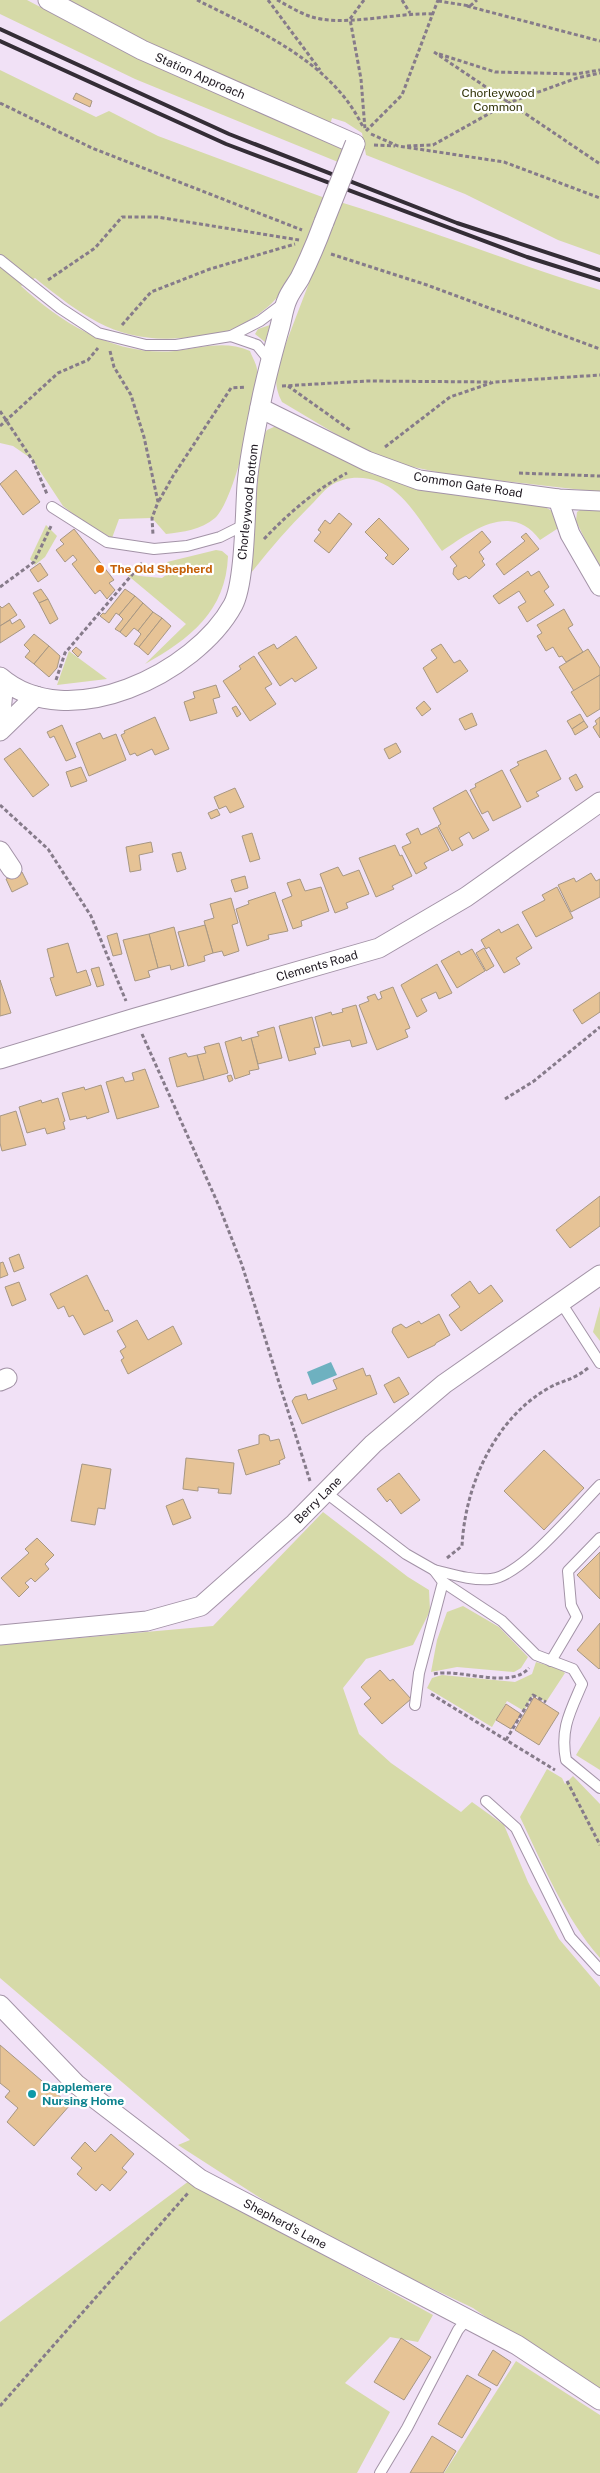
<svg xmlns="http://www.w3.org/2000/svg" width="600" height="2473" font-family="'Public Sans',sans-serif">
  <style>
    .green { fill: #d6daa8 }
    .water { fill: #6eb1c0 }
    .building { fill: #e6c396; stroke: #a79783 }
    .lines { fill: none; stroke-linecap: round; stroke-linejoin: round }
    .lane-casing { stroke: #a393a7; stroke-width: 12 }
    .street-casing { stroke: #a393a7; stroke-width: 21 }
    .path { stroke: #867b8a; stroke-width: 3; stroke-dasharray: 4 2.5; stroke-linecap: butt }
    .lane { stroke: #fff; stroke-width: 10 }
    .street { stroke: #fff; stroke-width: 19 }
    .rail { stroke: #342d36; stroke-width: 4 }
    .street-bridge-casing { stroke: #a393a7; stroke-width: 21; stroke-linecap: butt }
    .street-bridge { stroke: #fff; stroke-width: 19 }
    .food-dot { fill: #e8710a; stroke: #fff; stroke-width: 2 }
    .culture-dot { fill: #0f9aa8; stroke: #fff; stroke-width: 2 }
    .labels { text-anchor: middle; dominant-baseline: central; stroke-width: 4.5; stroke-linejoin: round; paint-order: stroke }
    .street-label { font-size: 12px; fill: #1e1820; stroke: #fff }
    .park-label { font-size: 12px; fill: #33350a; stroke: #fff }
    .food-label { font-size: 12px; font-weight: bold; fill: #c56008; stroke: #fff; text-anchor: start }
    .culture-label { font-size: 12px; font-weight: bold; fill: #0d838f; stroke: #fff; text-anchor: start }
  </style>
  <rect width="100%" height="100%" fill="#f1e1f6"/>
  <!-- green -->
  <g class="green">
    <polygon points="0,0 27,0 112,45 344,146 338,162 135,79 0,14"/>
    <path d="M62,0H600V255L558,240L465,194L366,155L362,133L345,122L332,118L330,125C242,81 148,49 62,0Z"/>
    <path d="M0,70L96,117L109,111L158,136L325,198C311,230 297,278 272,303C262,313 243,325 230,330C222,334 210,335 200,336C125,347 91,323 35,278L21,286C64,325 115,356 175,351C201,348 225,340 250,351C252,357 256,363 257,369C258,396 235,500 215,518C201,530 183,532 166,534L152,518L119,519L112,538L85,523L63,506L32,459L13,446L0,443Z"/>
    <path d="M340,202C428,229 512,263 600,290V492L451,475L385,461L366,452L282,402C275,389 275,378 278,364Z"/>
    <polygon points="270,325 265,342 255,334 258,329"/>
    <path d="M276,426L296,430L372,474C426,490 482,496 538,503L552,511L560,527L540,540C511,501 472,531 442,551C429,534 412,505 397,493C379,477 351,472 330,486C323,491 317,499 311,505C288,528 268,551 248,577L262,438L267,430Z"/>
    <polygon points="585,507 600,508 600,570 576,521 577,512"/>
    <polygon points="46,525 57,536 45,557 35,565 30,559"/>
    <path d="M216,550L222,551L228,556C226,611 190,639 145,664L186,624L125,573L140,576L162,578L166,575L167,562Z"/>
    <polygon points="69,651 107,679 57,685"/>
    <polygon points="600,1306 600,1341 593,1332"/>
    <polygon points="323,1512 408,1577 429,1590 430,1611 413,1645 366,1659 343,1688 359,1734 391,1763 461,1812 472,1802 504,1825 528,1882 559,1939 600,1987 600,2396 473,2308 310,2230 178,2145 190,2140 0,1978 0,1645 213,1626"/>
    <polygon points="463,1606 499,1627 528,1657 521,1668 514,1672 457,1667 431,1672 437,1640 447,1612"/>
    <polygon points="536,1662 560,1669 565,1673 546,1702 533,1695 524,1711 507,1701 492,1727 427,1688 432,1678 442,1675 515,1682 532,1674"/>
    <polygon points="600,1716 600,1770 576,1755"/>
    <path d="M547,1769L562,1778L565,1784L573,1776L600,1804V1958C565,1918 543,1865 520,1817Z"/>
    <polygon points="189,2181 433,2315 418,2342 390,2337 345,2383 390,2412 357,2473 0,2473 0,2322"/>
    <polygon points="516,2361 600,2415 600,2473 444,2473"/>
  </g>
  <!-- water -->
  <polygon class="water" points="331,1362 337,1375 312,1385 307,1372"/>
  <!-- building -->
  <g class="building">
    <polygon points="76,93 92,101 90,107 73,99"/>
    <polygon points="16,470 40,502 23,515 0,484"/>
    <polygon points="339,513 352,524 329,553 314,541 321,532 318,530 325,520 330,524"/>
    <polygon points="379,518 409,549 393,565 385,558 388,555 365,532"/>
    <polygon points="74,529 114,580 109,583 115,590 107,599 100,590 95,594 72,564 77,560 73,555 65,562 56,550 64,544 60,540"/>
    <polygon points="482,531 491,542 479,552 484,559 482,561 485,565 469,579 466,576 458,580 453,574 454,568 457,566 450,557"/>
    <polygon points="526,533 539,549 504,575 496,564 525,541 521,537"/>
    <polygon points="40,563 48,575 38,582 30,570"/>
    <polygon points="528,571 531,576 539,571 549,587 544,591 554,605 527,622 518,607 526,602 519,591 499,604 493,596"/>
    <polygon points="41,589 48,599 39,603 33,593"/>
    <polygon points="125,589 135,596 119,615 116,613 109,623 100,616 103,613 105,614"/>
    <polygon points="135,596 143,603 120,632 115,629 123,619 119,615"/>
    <polygon points="48,599 58,619 50,624 39,603"/>
    <polygon points="9,603 17,615 0,626 0,606 2,608"/>
    <polygon points="143,603 153,612 138,631 134,628 126,637 120,632"/>
    <polygon points="564,609 573,625 568,628 583,652 566,662 562,656 559,657 553,647 546,651 537,636 542,633 537,625"/>
    <polygon points="153,612 162,618 139,647 134,644 141,634 138,631"/>
    <polygon points="162,618 171,626 148,655 139,647"/>
    <polygon points="20,619 25,627 0,643 0,626 10,620 12,624"/>
    <polygon points="34,634 49,646 34,664 25,657 30,651 24,645"/>
    <polygon points="296,636 317,668 295,682 292,678 280,686 258,653 274,644 277,649"/>
    <polygon points="441,644 454,663 460,660 468,671 437,693 423,668 437,658 431,650"/>
    <polygon points="49,646 60,656 57,668 49,677 34,664"/>
    <polygon points="76,647 82,652 78,657 72,651"/>
    <polygon points="588,649 600,668 600,675 574,691 559,667"/>
    <polygon points="254,656 272,684 265,688 276,704 250,721 223,681 241,669 239,666"/>
    <polygon points="600,675 600,709 587,717 571,692"/>
    <polygon points="216,685 220,697 213,699 217,713 190,721 184,702 195,698 193,692"/>
    <polygon points="424,701 431,709 422,716 416,708"/>
    <polygon points="236,706 241,714 237,717 232,708"/>
    <polygon points="472,713 477,725 465,730 459,719"/>
    <polygon points="580,714 584,721 572,729 567,721"/>
    <polygon points="155,717 169,749 155,755 152,749 137,756 135,753 130,755 121,735 125,733 124,731"/>
    <polygon points="600,717 600,738 593,727 597,724 595,721"/>
    <polygon points="584,721 588,727 575,735 572,729"/>
    <polygon points="62,725 76,757 66,761 54,736 50,738 47,732"/>
    <polygon points="100,733 103,739 116,734 126,760 89,776 76,743"/>
    <polygon points="396,743 401,752 389,759 384,749"/>
    <polygon points="20,748 49,785 33,797 4,759"/>
    <polygon points="546,750 561,779 536,792 539,796 527,802 510,770 519,765 517,762"/>
    <polygon points="81,767 87,781 71,787 66,772"/>
    <polygon points="502,770 521,807 493,821 488,811 482,814 470,790 476,787 475,784"/>
    <polygon points="576,774 583,787 576,791 569,778"/>
    <polygon points="235,788 244,807 230,813 226,806 219,809 214,797"/>
    <polygon points="466,790 489,830 473,839 469,832 459,838 463,845 452,851 438,826 441,824 433,808"/>
    <polygon points="217,809 220,815 211,819 208,813"/>
    <polygon points="437,827 449,850 424,863 427,868 416,874 402,847 411,843 406,834 418,828 421,835"/>
    <polygon points="252,833 260,859 250,862 242,836"/>
    <polygon points="151,842 153,852 139,855 141,870 130,872 126,847"/>
    <polygon points="395,845 400,856 402,855 412,876 392,886 394,889 376,897 359,858"/>
    <polygon points="181,852 186,869 177,872 172,854"/>
    <polygon points="338,867 343,876 359,870 369,894 346,903 348,908 335,913 320,874"/>
    <polygon points="22,872 28,884 12,892 6,879"/>
    <polygon points="591,873 596,881 600,879 600,897 571,912 558,885 574,878 576,882"/>
    <polygon points="245,876 248,888 235,892 231,880"/>
    <polygon points="300,879 305,891 321,887 329,911 301,921 302,926 293,929 282,900 292,896 287,883"/>
    <polygon points="557,887 573,918 536,937 522,912 545,900 542,895"/>
    <polygon points="275,892 288,931 268,935 269,939 247,946 236,909 249,904 248,901"/>
    <polygon points="231,898 238,923 232,925 239,951 224,956 222,951 213,953 204,921 214,918 210,904"/>
    <polygon points="518,924 532,948 516,958 520,964 504,973 489,947 486,949 481,940 499,929 501,933"/>
    <polygon points="205,925 213,953 204,956 205,961 188,966 178,932"/>
    <polygon points="174,927 184,966 171,970 170,965 158,968 149,934"/>
    <polygon points="117,933 122,954 113,956 107,936"/>
    <polygon points="149,934 158,968 148,971 150,977 135,981 123,940"/>
    <polygon points="68,943 77,973 86,970 91,985 56,996 50,978 54,977 47,949"/>
    <polygon points="484,948 494,966 486,971 476,953"/>
    <polygon points="472,949 485,971 457,988 441,961 459,951 461,955"/>
    <polygon points="437,964 452,993 439,999 436,992 421,999 427,1011 417,1017 401,985"/>
    <polygon points="99,967 104,985 97,987 91,969"/>
    <polygon points="0,980 11,1013 0,1016"/>
    <polygon points="393,987 410,1028 405,1030 408,1037 377,1050 359,1005 369,1001 367,997 375,994 378,1000 382,998 380,992"/>
    <polygon points="600,992 600,1012 582,1024 573,1010"/>
    <polygon points="356,1005 367,1043 352,1047 350,1040 323,1046 315,1017 331,1012 332,1015 343,1012 342,1009"/>
    <polygon points="312,1017 320,1047 314,1048 316,1054 289,1061 279,1026"/>
    <polygon points="274,1027 282,1058 258,1064 251,1038 259,1036 257,1032"/>
    <polygon points="241,1037 242,1041 251,1038 259,1069 249,1071 250,1074 235,1079 225,1042"/>
    <polygon points="219,1043 228,1073 204,1080 197,1055 206,1053 204,1047"/>
    <polygon points="186,1053 188,1057 197,1055 204,1080 177,1087 169,1058"/>
    <polygon points="145,1069 159,1107 117,1119 106,1082 123,1077 125,1082 134,1080 132,1073"/>
    <polygon points="231,1075 233,1080 229,1082 227,1076"/>
    <polygon points="101,1085 109,1112 87,1119 86,1116 70,1120 62,1093 84,1087 85,1090"/>
    <polygon points="58,1098 65,1121 63,1122 65,1129 47,1134 45,1128 27,1133 19,1107 41,1100 42,1103"/>
    <polygon points="16,1111 26,1145 2,1151 0,1143 0,1116"/>
    <polygon points="600,1196 600,1226 570,1248 556,1230"/>
    <polygon points="19,1254 24,1268 14,1272 9,1258"/>
    <polygon points="3,1262 8,1275 0,1278 0,1263"/>
    <polygon points="87,1275 105,1311 108,1310 113,1321 84,1335 73,1315 69,1317 64,1306 58,1309 50,1294"/>
    <polygon points="470,1281 479,1294 491,1285 503,1301 461,1331 449,1315 460,1307 451,1295"/>
    <polygon points="19,1282 26,1300 12,1306 5,1287"/>
    <polygon points="439,1314 450,1335 436,1343 435,1345 408,1358 392,1332 393,1328 401,1324 406,1328 419,1321 421,1324"/>
    <polygon points="137,1320 148,1340 173,1326 182,1344 128,1374 121,1360 124,1358 120,1351 126,1347 117,1331"/>
    <polygon points="363,1368 366,1376 370,1375 377,1394 302,1424 292,1401 295,1397 306,1394 308,1400 337,1389 333,1380"/>
    <polygon points="399,1377 409,1394 394,1403 384,1385"/>
    <polygon points="264,1434 269,1436 270,1441 279,1439 285,1458 279,1461 280,1464 246,1475 238,1450 259,1444 259,1435"/>
    <polygon points="544,1450 584,1488 544,1530 504,1491"/>
    <polygon points="186,1458 234,1463 231,1494 218,1493 219,1489 198,1487 198,1491 183,1489"/>
    <polygon points="82,1464 111,1469 105,1509 98,1508 95,1525 71,1521"/>
    <polygon points="399,1473 420,1500 401,1514 390,1499 387,1502 377,1489"/>
    <polygon points="183,1499 191,1518 173,1525 166,1506"/>
    <polygon points="37,1538 54,1555 45,1564 49,1569 35,1582 31,1578 25,1583 29,1587 19,1597 1,1578 29,1553 25,1549"/>
    <polygon points="600,1552 600,1599 577,1575"/>
    <polygon points="600,1623 600,1668 599,1669 577,1650"/>
    <polygon points="380,1670 390,1681 393,1679 411,1699 382,1724 364,1704 371,1698 361,1687"/>
    <polygon points="534,1697 559,1713 539,1745 515,1730"/>
    <polygon points="506,1704 521,1714 511,1729 496,1720"/>
    <polygon points="0,2045 70,2105 34,2146 7,2122 18,2108 5,2097 10,2091 0,2083"/>
    <polygon points="111,2134 134,2154 122,2168 127,2172 110,2191 102,2184 96,2191 77,2174 82,2168 71,2158 85,2142 95,2152"/>
    <polygon points="401,2338 431,2357 404,2400 374,2382"/>
    <polygon points="493,2350 511,2362 497,2386 478,2375"/>
    <polygon points="467,2375 491,2389 462,2438 438,2424"/>
    <polygon points="432,2436 456,2451 443,2473 410,2473"/>
  </g>
  <g class="lines">
    <!-- lane casing -->
    <g class="lane-casing">
      <g id="lane">
        <polyline points="0,260 60,308 98,333 146,345 176,345 231,336 260,321 284,303"/>
        <polyline points="231,336 257,345 270,361"/>
        <polyline points="52,507 107,542 154,549 187,546 220,537 244,525"/>
        <polyline points="560,1301 600,1363"/>
        <polyline points="325,1492 406,1554 434,1570 443,1582 419,1673 415,1705"/>
        <path d="M434,1570C451,1574 472,1581 491,1579C522,1576 577,1508 600,1485"/>
        <path d="M443,1582L502,1621L536,1655L573,1669L582,1684C570,1712 560,1729 566,1760L600,1788"/>
        <polyline points="551,1661 577,1617 571,1605 568,1571 600,1538"/>
        <polyline points="486,1801 516,1828 570,1937 600,1970"/>
        <polyline points="380,2473 407,2428 458,2330 467,2319"/>
      </g>
    </g>
    <!-- street casing -->
    <g class="street-casing">
      <g id="street">
        <polyline points="48,0 142,50 355,144"/>
        <polyline points="260,408 367,461 419,480 558,499 600,501"/>
        <polyline points="558,499 570,534 600,586"/>
        <path d="M0,677C68,736 196,673 233,605C245,583 245,512 247,485C249,459 255,432 260,407C265,381 272,355 279,330C282,320 283,309 287,300C290,292 296,285 300,278C309,260 317,241 324,222"/>
        <polyline points="0,722 4,681"/>
        <polyline points="0,731 36,696"/>
        <polyline points="0,851 12,869"/>
        <polyline points="0,1059 135,1018 379,948 466,897 600,802"/>
        <polyline points="0,1381 7,1378"/>
        <polyline points="0,1635 147,1621 201,1606 295,1523 373,1444 444,1384 600,1275"/>
        <polyline points="0,2005 76,2084 200,2179 517,2345 600,2400"/>
      </g>
    </g>
    <!-- path -->
    <g class="path">
      <path d="M197,0C259,31 332,62 363,127"/>
      <polyline points="268,0 320,70"/>
      <path d="M277,0C287,5 298,12 309,16C343,28 396,12 434,14"/>
      <polyline points="364,0 350,19 361,79 365,129"/>
      <polyline points="402,0 410,13"/>
      <polyline points="438,1 470,6 477,0"/>
      <polyline points="467,6 600,41"/>
      <polyline points="434,52 600,164"/>
      <polyline points="439,54 495,72 576,74 600,70"/>
      <polyline points="0,103 92,148 302,230"/>
      <polyline points="366,131 402,95 438,0"/>
      <polyline points="371,134 398,146 504,162 600,198"/>
      <polyline points="374,145 395,146"/>
      <polyline points="407,146 433,145 508,103 577,78 600,73"/>
      <polyline points="331,254 427,285 600,349"/>
      <polyline points="48,280 95,248 122,217 157,217 299,240"/>
      <polyline points="122,325 151,292 210,269 295,244"/>
      <polyline points="110,351 114,367 131,395 144,437 158,502 152,518 153,535"/>
      <polyline points="282,386 368,381 491,382"/>
      <polyline points="288,386 350,430"/>
      <polyline points="0,411 33,461 47,494"/>
      <polyline points="0,426 58,373 88,360 98,348"/>
      <polyline points="385,447 450,397 494,382 600,375"/>
      <polyline points="519,473 600,476"/>
      <polyline points="159,501 173,476 231,388 246,387"/>
      <path d="M264,539C289,513 315,490 347,473"/>
      <polyline points="0,587 34,562 52,524"/>
      <polyline points="56,680 65,653 143,562"/>
      <polyline points="0,805 48,849 91,916 126,1001"/>
      <polyline points="142,1034 219,1206 242,1265 310,1481"/>
      <polyline points="505,1099 534,1081 600,1027"/>
      <path d="M447,1558L462,1546C465,1486 494,1420 547,1389C562,1380 572,1381 588,1368"/>
      <path d="M434,1674C461,1668 510,1690 529,1668"/>
      <polyline points="431,1694 555,1770"/>
      <polyline points="506,1740 533,1695 546,1702"/>
      <polyline points="567,1781 600,1845"/>
      <polyline points="0,2406 188,2193"/>
    </g>
    <!-- lane -->
    <use href="#lane" class="lane"/>
    <!-- street -->
    <use href="#street" class="street"/>
    <!-- rail -->
    <g class="rail">
      <polyline points="0,29 229,134 457,223 600,270"/>
      <polyline points="0,41 226,144 527,257 600,280"/>
    </g>
    <!-- street-bridge casing -->
    <g class="street-bridge-casing">
      <polyline id="street-bridge" points="324,222 355,144"/>
    </g>
    <!-- street-bridge -->
    <use href="#street-bridge" class="street-bridge"/>
  </g>
  <!-- markers -->
  <circle class="food-dot" cx="100" cy="569" r="5"/>
  <circle class="culture-dot" cx="32" cy="2094" r="5"/>
  <g class="labels">
    <!-- street labels -->
    <g class="street-label">
      <text transform="translate(200 76) rotate(24)">Station Approach</text>
      <text transform="translate(468 485) rotate(9)">Common Gate Road</text>
      <text transform="translate(248 502) rotate(-84)">Chorleywood Bottom</text>
      <text transform="translate(317 966) rotate(-16)">Clements Road</text>
      <text transform="translate(318 1500) rotate(-45)">Berry Lane</text>
      <text transform="translate(285 2224) rotate(28)">Shepherd's Lane</text>
    </g>
    <!-- park labels -->
    <g class="park-label">
      <text x="498" y="93">Chorleywood<tspan x="498" dy="14">Common</tspan></text>
    </g>
    <!-- food labels -->
    <g class="food-label">
      <text x="110" y="569">The Old Shepherd</text>
    </g>
    <!-- culture labels -->
    <g class="culture-label">
      <text x="42" y="2087">Dapplemere<tspan x="42" dy="14">Nursing Home</tspan></text>
    </g>
  </g>
</svg>
